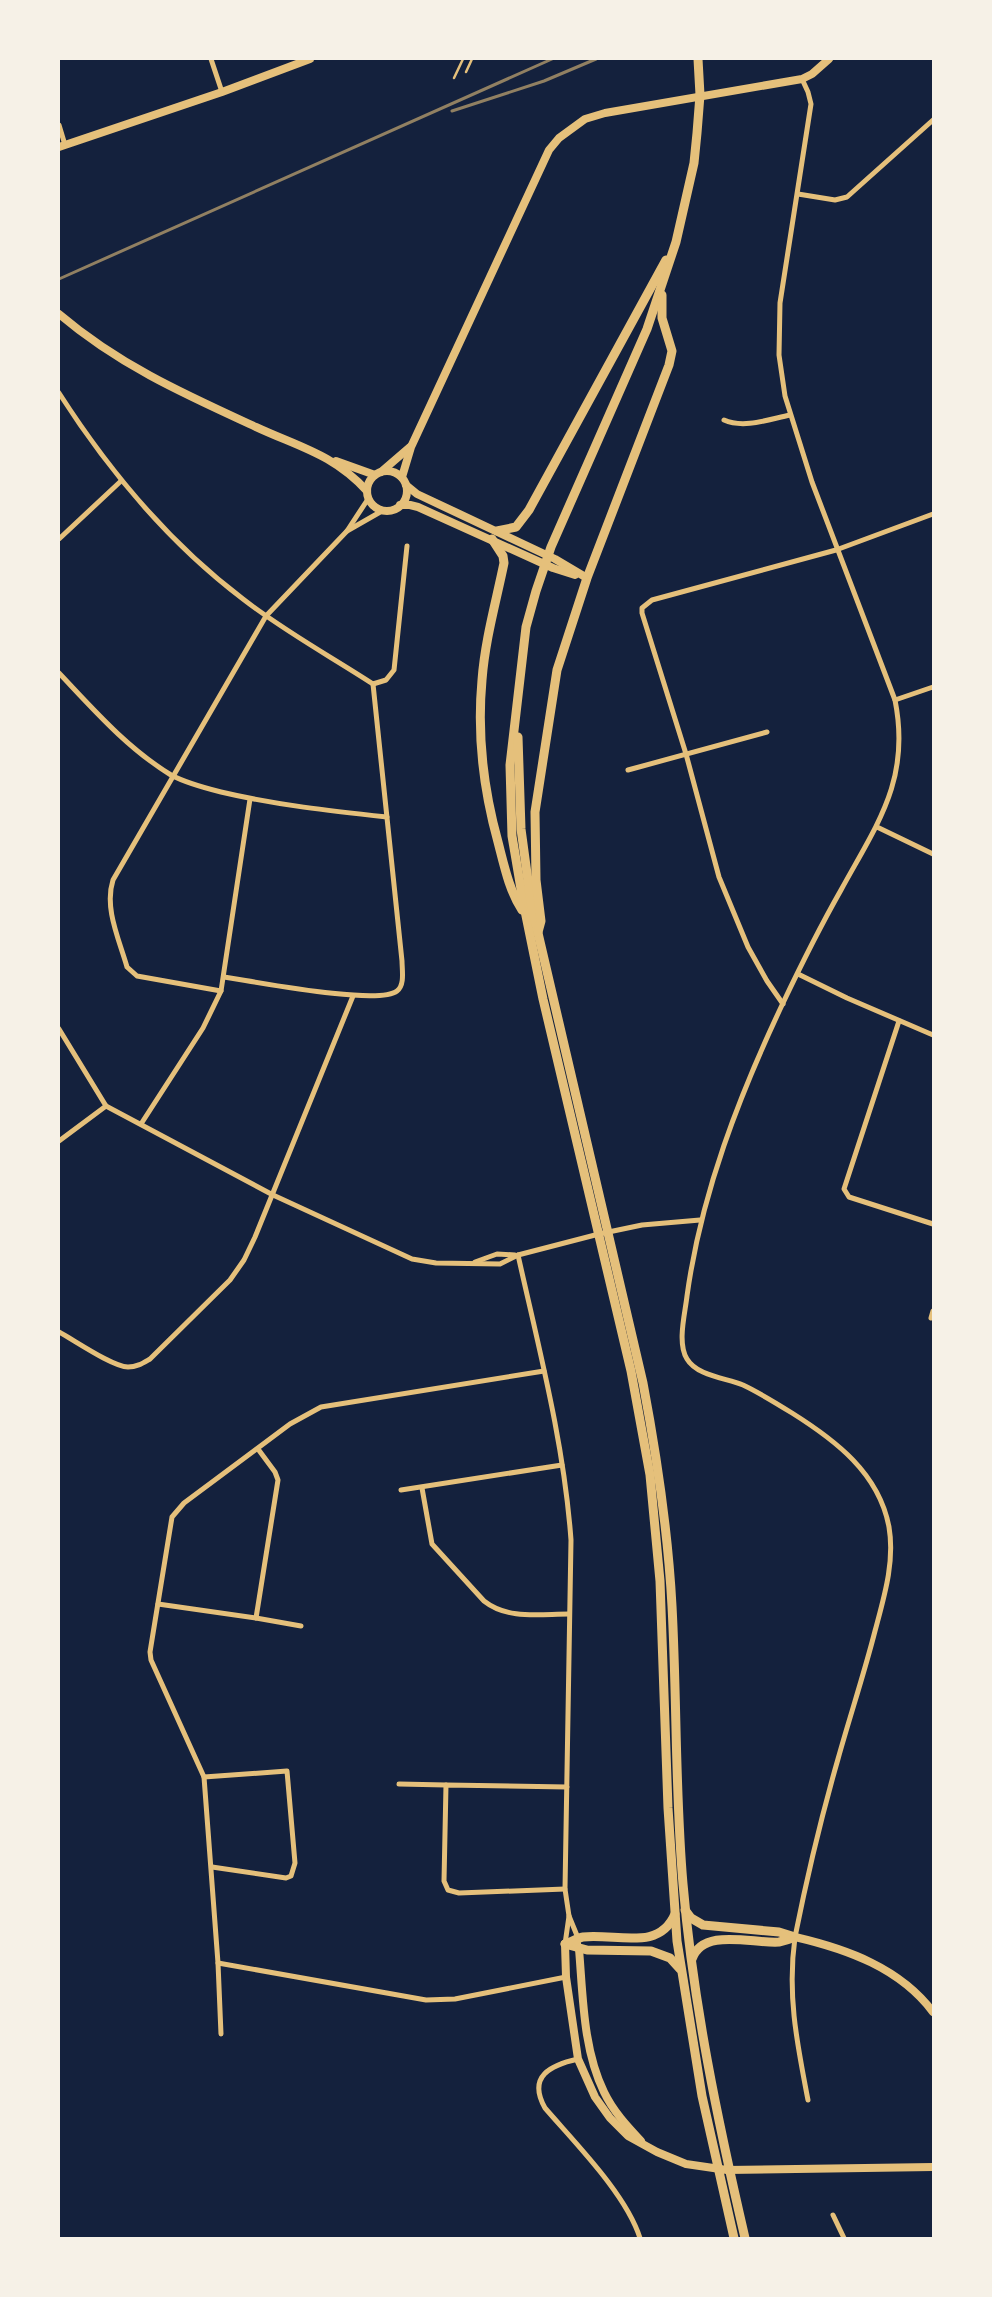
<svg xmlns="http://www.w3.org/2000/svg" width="992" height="2297" font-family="'Alegreya Sans',sans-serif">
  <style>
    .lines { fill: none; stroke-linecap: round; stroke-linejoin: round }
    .service { stroke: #e5c07b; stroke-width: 2.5 }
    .minor { stroke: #e5c07b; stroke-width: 5 }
    .secondary { stroke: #e5c07b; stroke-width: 8 }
    .trunk { stroke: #e5c07b; stroke-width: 9 }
    .rail { stroke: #918062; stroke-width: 3 }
  </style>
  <rect width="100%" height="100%" fill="#14213d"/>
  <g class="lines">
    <!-- service -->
    <g class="service">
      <polyline points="466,72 472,59"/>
      <polyline points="454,78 463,59"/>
    </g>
    <!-- minor -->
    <g class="minor">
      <polyline points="211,59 222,92"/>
      <path d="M802,79L808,92L811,104L780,303L779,355L785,396L812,482L895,700C911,780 877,824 841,890C820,927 801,965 783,1003C739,1096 701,1194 687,1296C685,1314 677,1343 687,1359C697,1376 726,1378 743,1385C760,1393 776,1403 792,1413C835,1440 879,1473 889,1527C895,1562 884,1597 875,1631C864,1674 850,1716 838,1759C821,1818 807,1877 795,1937C787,1995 797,2043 808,2100"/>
      <polyline points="59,125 65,145"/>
      <polyline points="798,194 835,200 847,197 933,120"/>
      <path d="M59,393C109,471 169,543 243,599C284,631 330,656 373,684"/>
      <path d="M724,420C744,429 770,419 790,415"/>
      <polyline points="347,531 368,499"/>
      <polyline points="59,539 121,481"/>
      <path d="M59,673C94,710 127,748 171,775C186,783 205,788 221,792C276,805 331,811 387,817"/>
      <polyline points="373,684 386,680 394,670 407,546"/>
      <polyline points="895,700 933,687"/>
      <polyline points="628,770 767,732"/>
      <polyline points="877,827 933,854"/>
      <polyline points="798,974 847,998 933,1035"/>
      <path d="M224,977C252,981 378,1006 397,991C405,985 402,970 402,961L373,684"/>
      <path d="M221,991L137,976L127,967C119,939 104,908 113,880L266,616L347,531L382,511"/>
      <polyline points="783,1004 767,981 748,947 719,877 686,754 642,613 642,608 652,600 836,550 933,514"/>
      <polyline points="899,1021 844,1189 849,1197 933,1224"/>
      <polyline points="59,1029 106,1106 273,1195 412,1259 436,1263 500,1264 518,1255 599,1234 642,1225 700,1220"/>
      <polyline points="141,1124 203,1028 221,991 250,799"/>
      <polyline points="59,1141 106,1106"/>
      <path d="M518,1255C539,1349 564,1443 571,1540L565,1889L569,1916L578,1938L579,1949"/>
      <polyline points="475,1262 497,1254 515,1255"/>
      <polyline points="931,1318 933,1311"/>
      <path d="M59,1332C74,1340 113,1367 128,1367C137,1367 143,1363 150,1359L230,1280L244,1260L255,1237L353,996"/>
      <path d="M422,1488L432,1544L484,1601C508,1620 540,1614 569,1614"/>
      <polyline points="401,1490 562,1465"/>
      <polyline points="158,1604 256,1618 278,1480 275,1472 258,1449"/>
      <polyline points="256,1618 301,1626"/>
      <polyline points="204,1777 287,1771 295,1863 291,1876 286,1878 212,1867"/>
      <polyline points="399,1784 446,1785"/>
      <polyline points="565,1889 459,1893 448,1890 444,1881 446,1785 567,1787"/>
      <polyline points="565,1944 569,1916"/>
      <polyline points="218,1963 426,2000 455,1999 566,1977"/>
      <polyline points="221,2034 218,1963 204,1777 151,1660 150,1652 172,1517 184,1503 290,1424 321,1407 544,1371"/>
      <path d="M578,2059C551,2065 527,2076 545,2108C576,2144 626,2194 640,2238"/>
      <polyline points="833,2215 844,2238"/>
    </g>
    <!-- secondary -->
    <g class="secondary">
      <polyline points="59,147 222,92 310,59"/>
      <path d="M59,314C119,365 184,394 256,427C299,447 333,454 367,491"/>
      <polyline points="336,461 375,475"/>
      <circle cx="387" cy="491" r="20"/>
      <polyline points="381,472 410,447"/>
      <polyline points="402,477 411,447 549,150 559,138 585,119 605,113 802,79 812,74 829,59"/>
      <polyline points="406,485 417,494 555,559 587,578"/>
      <polyline points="400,505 410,505 418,507 553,568 575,575"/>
      <path d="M795,1937C847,1949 900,1968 933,2012"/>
      <polyline points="565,1944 566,1977 578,2059 595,2097 610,2118 628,2136 657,2152 686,2164 727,2170 933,2167"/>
      <path d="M579,1949C583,1996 583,2049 604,2092C613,2111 627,2126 641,2141"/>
    </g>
    <!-- trunk -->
    <g class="trunk">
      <polyline points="698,59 700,95 697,133 694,163 676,242 647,329 551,547 536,591 526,627 510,765 512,836 523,901 543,999 631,1371 650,1475 660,1581 668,1808 677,1941 702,2096 734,2238"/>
      <polyline points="497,531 516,527 529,510 666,260"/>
      <path d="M492,539L503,556L504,563C496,602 485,640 482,680C477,735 483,788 498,842C504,865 509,890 522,910"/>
      <path d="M518,737L521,829L531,903L643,1383C657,1457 668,1531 672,1606C677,1699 675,1792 683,1884C693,2003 718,2122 745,2238"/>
      <polyline points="538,932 541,921 536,880 535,812 557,670 587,578 669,365 672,351 662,318 662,295"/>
      <polyline points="685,1910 691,1918 703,1925 779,1932 795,1937"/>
      <polyline points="565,1944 587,1950 651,1951 670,1958 680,1969"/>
      <path d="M565,1944C571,1942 577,1938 583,1937C616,1933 659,1952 675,1914"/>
      <path d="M692,1959C703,1927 753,1944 779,1942C784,1941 790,1939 795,1937"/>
    </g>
    <!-- rail -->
    <g class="rail">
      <polyline points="452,111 544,81 596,59"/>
      <polyline points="59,279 552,59"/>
    </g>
  </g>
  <!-- border -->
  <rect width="992" height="2297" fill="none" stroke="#f6f1e7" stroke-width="120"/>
</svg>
